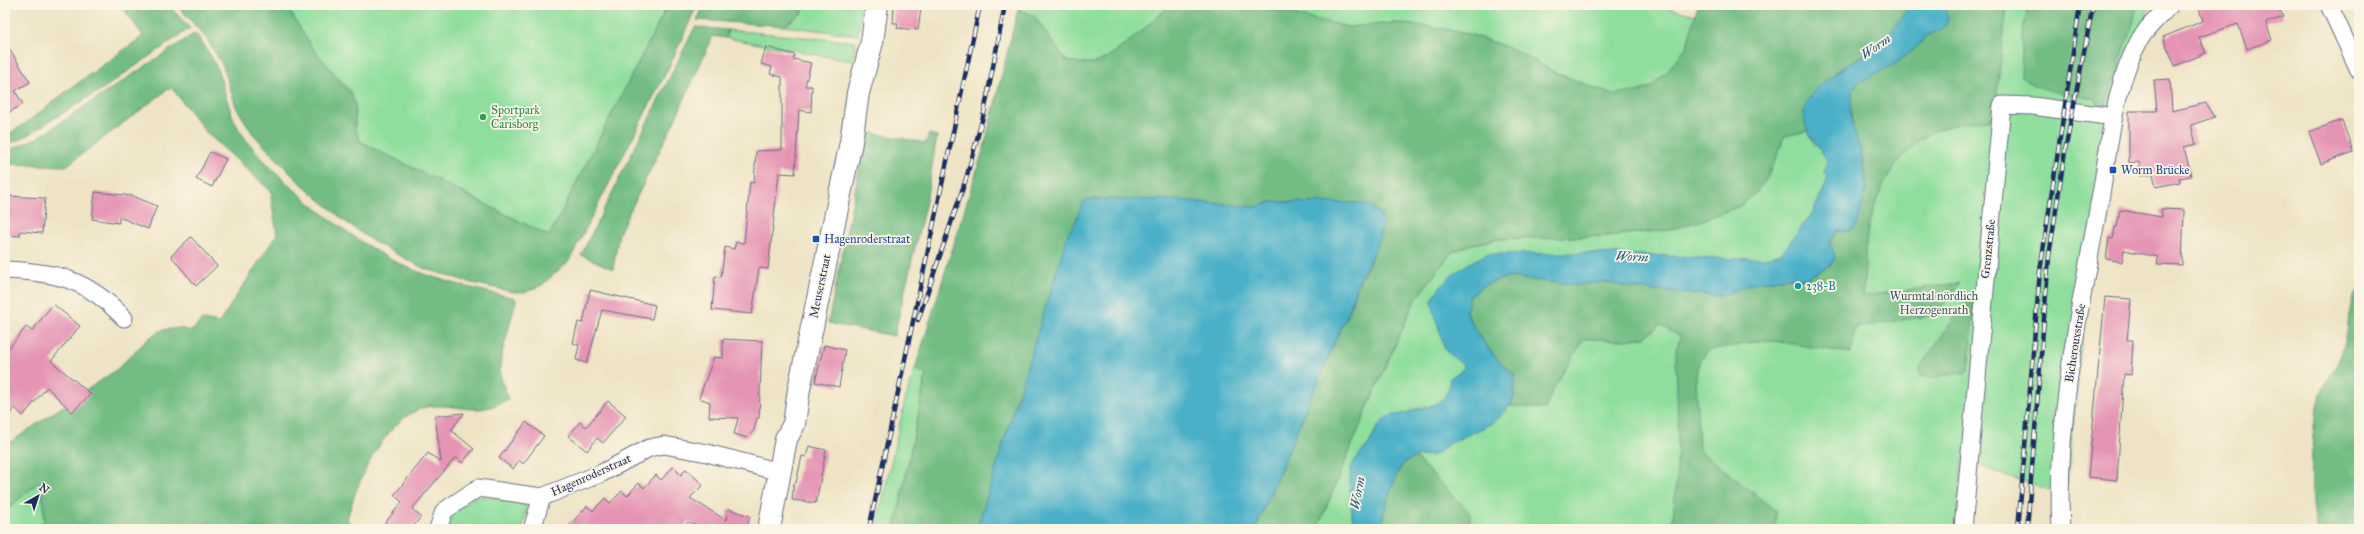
<svg xmlns="http://www.w3.org/2000/svg" width="2364" height="534" font-family="'IM FELL Great Primer',serif">
  <style>
    .green { fill: #8fde9d; stroke: #55867e; fill-rule: evenodd }
    .forest { fill: #73bd84; stroke: #477671 }
    .water { fill: #49b0c8; stroke: #327093 }
    .building { fill: #e594b4 }
    .lines { fill: none; stroke-linecap: round; stroke-linejoin: round }
    .street-casing { stroke: #656e82; stroke-width: 19 }
    .secondary-casing { stroke: #656e82; stroke-width: 24 }
    .street { stroke: #fff; stroke-width: 17 }
    .secondary { stroke: #fff; stroke-width: 22 }
    .rail-casing { stroke: #1b2f5e; stroke-width: 4.5 }
    .rail { stroke: #fcf5e5; stroke-width: 3; stroke-dasharray: 9; stroke-linecap: butt }
    .leisure-dot { fill: #2e9e5b; stroke: #fcf5e5; stroke-width: 1.5 }
    .transit-dot { fill: #1a4fb4; stroke: #fcf5e5; stroke-width: 1.5 }
    .culture-dot { fill: #0f9aa8; stroke: #fcf5e5; stroke-width: 1.5 }
    .labels { text-anchor: middle; dominant-baseline: central; stroke-width: 3.5; stroke-linejoin: round; paint-order: stroke }
    .leisure-label { font-size: 12px; fill: #27864d; stroke: #fcf5e5; text-anchor: start }
    .transit-label { font-size: 12px; fill: #164399; stroke: #fcf5e5; text-anchor: start }
    .street-label { font-size: 12px; fill: #1b2f5e; stroke: #fcf5e5 }
    .culture-label { font-size: 12px; fill: #0d838f; stroke: #fcf5e5; text-anchor: start }
    .park-label { font-size: 12px; fill: #385b6e; stroke: #fcf5e5 }
    .water-label { font-size: 13px; font-style: italic; fill: #2b5c83; stroke: #fcf5e5 }
  </style>
  <rect width="100%" height="100%" fill="#fcf5e5"/>
  <filter id="ink" filterUnits="userSpaceOnUse"><feTurbulence type="fractalNoise" baseFrequency=".025" numOctaves="2"/><feDisplacementMap in="SourceGraphic" scale="8" xChannelSelector="R" yChannelSelector="G"/><feConvolveMatrix kernelMatrix="1 2 1 2 8 2 1 2 1" color-interpolation-filters="sRGB"/></filter>
  <filter id="wash" filterUnits="userSpaceOnUse"><feTurbulence type="fractalNoise" baseFrequency=".012" numOctaves="4" result="noise"/><feDisplacementMap in="SourceGraphic" scale="16" xChannelSelector="R" yChannelSelector="G"/><feGaussianBlur stdDeviation="0.9" result="paint"/><feColorMatrix in="noise" values="0 0 0 0 0 0 0 0 0 0 0 0 0 0 0 0 0 1.4 0 .05"/><feComposite in="paint" operator="in"/></filter>
  <g filter="url(#wash)">
    <rect width="100%" height="100%" fill="#eee4c5"/>
    <!-- green -->
    <g class="green">
      <polygon points="286,5 668,5 549,236 361,142 355,129 355,105 351,93 311,46"/>
      <polygon points="806,5 862,5 858,35 784,26 802,13"/>
      <path d="M1019,5H1170C1156,18 1111,61 1094,63C1086,64 1075,62 1066,61L1034,16L1018,9Z"/>
      <polygon points="1254,5 1654,5 1696,15 1687,46 1668,71 1650,88 1636,92 1610,94 1556,73 1512,49 1472,35 1439,28 1394,23 1348,27"/>
      <path d="M1918,5H2148L2147,27L2130,74L2086,295L2066,493L2042,488L1962,460L1956,529H1430L1450,493L1415,457L1437,454L1450,443L1437,405L1414,409L1405,414L1387,417L1375,431L1369,444L1362,451L1352,467L1350,478L1353,529H1317L1366,411L1415,300L1452,252L1469,245L1498,239L1607,236L1670,230L1697,222L1740,206L1781,147L1783,136L1808,131L1815,146ZM1594,253L1745,259L1487,275L1545,255Z"/>
      <polygon points="728,30 856,42 852,61 726,38"/>
      <polygon points="915,369 926,375 895,529 876,529 905,401"/>
      <polygon points="39,482 44,504 44,529 5,529 5,511"/>
      <polygon points="476,496 523,501 527,509 522,529 444,529 448,517"/>
    </g>
    <!-- forest -->
    <g class="forest">
      <polygon points="121,5 168,5 190,28 107,86 21,139 5,145 5,136 26,123 67,91 143,36"/>
      <polygon points="177,5 286,5 311,46 351,93 355,105 355,129 361,142 549,236 668,5 697,5 671,63 569,261 542,285 526,292 513,292 472,283 423,268 371,240 346,222 295,178 253,134 236,107 223,66 215,52 207,39"/>
      <polygon points="704,5 806,5 802,13 784,26 697,20"/>
      <path d="M1170,5H1254L1348,27L1394,23L1439,28L1472,35L1512,49L1556,73L1610,94L1636,92L1650,88L1668,71L1687,46L1698,5H1910L1907,12L1899,19L1884,42L1836,72L1804,117L1808,131L1783,136L1781,147L1766,180L1754,195L1740,206L1697,222L1670,230L1607,236L1498,239L1469,245L1452,252L1415,300L1366,411L1317,529H1255L1341,327L1350,311L1356,288L1371,259L1313,203L1271,202L1256,207L1176,200L1088,199L1082,203L1076,221L1068,234L977,529H895L926,375L915,369L985,144L1018,9L1034,16L1066,61C1075,62 1086,64 1094,63C1111,61 1156,18 1170,5Z"/>
      <path d="M1943,5H2007L1994,119C1973,122 1950,123 1931,133C1898,150 1875,194 1868,229C1864,252 1866,274 1862,296L1960,283L1935,315L1856,327L1851,353L1767,340L1709,350L1701,360L1696,376L1699,450L1776,511L1775,529H1671C1681,470 1677,408 1676,349L1681,337L1660,325L1645,337L1626,340L1584,339L1554,387L1545,409L1510,406L1515,395L1514,374L1503,367L1477,333L1466,311L1470,296L1484,285L1508,277L1577,285L1605,282L1643,290L1720,296L1753,283L1786,278L1805,279L1832,264L1835,257L1830,243L1837,231H1849C1854,218 1864,202 1866,188C1870,155 1837,114 1857,84C1863,75 1908,52 1919,45L1926,36L1936,32L1945,10Z"/>
      <path d="M2028,5H2139L2101,119L2095,99C2070,94 2042,93 2021,77L2022,37Z"/>
      <polygon points="695,27 728,30 726,38 713,36 675,120 619,233 613,269 581,255"/>
      <path d="M195,33C203,43 210,54 216,66C225,87 227,110 240,131C270,176 355,244 404,266C439,281 478,290 515,298L516,301L501,357L500,374L508,399C477,417 465,405 434,406C389,408 356,481 347,520L357,529H44V504L39,482L5,511V446L116,370L149,338L162,330L179,328L192,331L202,320L219,323L277,234L271,198L272,192L206,132L171,87L66,166L5,164V152L39,137Z"/>
      <polygon points="867,132 926,143 929,134 937,136 926,201 894,336 828,323"/>
      <polygon points="1976,287 1968,372 1928,378 1921,376 1919,371 1924,361"/>
      <path d="M2359,290V529H2317C2309,496 2309,424 2322,392C2329,376 2341,360 2345,342C2350,324 2346,305 2359,290Z"/>
      <path d="M1415,457L1471,514L1467,529H1381C1382,515 1394,473 1404,463C1407,461 1412,459 1415,457Z"/>
    </g>
    <!-- water -->
    <g class="water">
      <path d="M1910,5H1943L1948,18L1946,25L1936,32L1926,36L1919,45L1898,62L1858,83L1852,94L1850,115L1862,157L1866,189L1857,227L1849,231H1837L1830,242L1835,257L1832,264L1805,279L1786,278L1753,283L1720,296L1643,290L1605,282L1577,285L1508,277L1484,285L1470,296L1466,311C1474,332 1496,362 1514,374C1521,420 1482,427 1450,443C1445,446 1441,452 1436,454C1425,457 1412,455 1404,463C1394,473 1382,515 1381,529H1353C1353,510 1348,485 1351,468C1354,457 1364,453 1369,444C1375,435 1377,423 1388,417C1394,414 1400,415 1406,413C1429,405 1448,408 1450,378L1463,369L1464,366L1445,350L1431,301C1443,278 1464,265 1487,254L1594,253L1733,259L1765,258L1781,254L1813,212L1827,182V176L1824,173L1827,160C1819,147 1806,135 1804,118C1800,87 1861,59 1883,43C1886,41 1886,36 1889,33C1893,30 1908,10 1910,5Z"/>
      <path d="M1088,199L1176,200L1256,207L1271,202L1359,203L1369,205L1380,213C1389,233 1363,271 1355,290C1350,303 1350,315 1341,327L1255,529H977L1068,234L1076,221L1082,203Z"/>
    </g>
    <g id="blocks">
      <!-- building -->
      <g class="building">
        <polygon points="894,5 921,8 918,30 897,28 898,23 893,23"/>
        <polygon points="2198,5 2278,5 2283,17 2266,23 2272,40 2247,49 2238,24 2199,37 2206,53 2175,66 2163,37 2203,21"/>
        <polygon points="5,42 30,82 15,91 23,104 5,115"/>
        <polygon points="766,47 795,55 793,59 811,63 805,86 812,86 811,112 799,110 795,174 779,173 768,269 759,268 752,314 712,310 715,276 721,277 725,247 734,249 736,242 744,243 750,182 754,183 756,151 782,150 782,77 770,74 772,67 761,64"/>
        <polygon points="2170,79 2172,111 2206,103 2215,117 2191,125 2196,144 2184,147 2191,176 2179,178 2180,182 2156,187 2153,174 2141,176 2139,162 2129,163 2129,111 2157,111 2154,80"/>
        <polygon points="2342,120 2353,152 2321,164 2309,132"/>
        <polygon points="210,152 226,159 212,187 196,179"/>
        <polygon points="95,192 133,196 157,206 148,229 119,217 119,223 92,219"/>
        <polygon points="5,196 45,198 42,233 20,231 20,236 5,235"/>
        <polygon points="2161,209 2184,210 2182,265 2157,264 2158,257 2124,250 2122,262 2106,259 2109,238 2113,239 2115,227 2117,227 2120,210 2162,217"/>
        <polygon points="191,237 217,266 196,286 171,256"/>
        <polygon points="590,290 655,305 652,319 602,310 587,363 576,360 579,345 573,343 578,322 583,323"/>
        <polygon points="2105,297 2131,299 2127,340 2133,340 2131,375 2124,374 2117,480 2088,477"/>
        <polygon points="53,304 80,326 51,361 91,394 72,412 47,387 23,416 15,408 5,420 5,353 26,327 32,331"/>
        <polygon points="723,339 762,341 759,418 757,418 754,430 747,438 734,434 738,418 709,417 710,402 699,398 714,357 723,358"/>
        <polygon points="824,345 845,350 839,387 815,382"/>
        <polygon points="608,401 626,416 603,443 597,438 587,451 568,436 580,422 586,427"/>
        <polygon points="464,413 451,430 474,449 462,463 456,457 412,509 421,517 411,529 380,529 402,502 394,495 428,453 441,462 435,416"/>
        <polygon points="526,422 544,436 523,464 519,460 513,469 499,458"/>
        <polygon points="809,446 826,450 816,503 792,500 794,483 796,483 802,456 806,457"/>
        <polygon points="673,467 681,475 686,469 703,485 690,498 726,520 728,509 750,516 747,529 712,529 688,522 681,529 566,529 587,506 593,511 605,498 610,503 622,491 627,496 639,483 644,488 656,475 661,480"/>
      </g>
    </g>
  </g>
  <g filter="url(#ink)">
    <use href="#blocks" fill-opacity="0" stroke="#656e82" stroke-width="1"/>
    <g class="lines">
      <!-- street casing -->
      <g class="street-casing">
        <g id="street">
          <polyline points="2329,5 2359,70"/>
          <path d="M5,270C57,272 87,279 124,318"/>
          <polyline points="438,529 444,511 478,488 542,497 602,473 649,448 664,445 707,453 780,472"/>
          <polyline points="532,529 542,497"/>
          <polyline points="1963,529 2002,105 2033,106 2114,117"/>
          <path d="M2061,529C2055,417 2081,303 2101,194C2110,142 2114,85 2140,39C2147,27 2161,15 2170,5"/>
        </g>
      </g>
      <!-- secondary casing -->
      <g class="secondary-casing">
        <polyline id="secondary" points="769,529 786,439 794,424 799,389 851,142 858,93 872,42 877,5"/>
      </g>
      <!-- street -->
      <use href="#street" class="street"/>
      <!-- secondary -->
      <use href="#secondary" class="secondary"/>
      <!-- rail casing -->
      <g class="rail-casing">
        <g id="rail">
          <polyline points="918,320 966,179 984,113 1005,5"/>
          <polyline points="869,529 980,5"/>
          <polyline points="2018,529 2040,271 2080,5"/>
          <polyline points="2027,529 2049,256 2065,151 2093,5"/>
        </g>
      </g>
      <!-- rail -->
      <use href="#rail" class="rail"/>
    </g>
  </g>
  <!-- markers -->
  <circle class="leisure-dot" cx="483" cy="117" r="4"/>
  <g class="transit-dot">
    <rect x="2109" y="166" width="8" height="8" rx="2"/>
    <rect x="812" y="235" width="8" height="8" rx="2"/>
  </g>
  <circle class="culture-dot" cx="1798" cy="286" r="4"/>
  <g class="labels">
    <!-- leisure labels -->
    <g class="leisure-label">
      <text x="491" y="110">Sportpark<tspan x="491" dy="14">Carisborg</tspan></text>
    </g>
    <!-- transit labels -->
    <g class="transit-label">
      <text x="2121" y="170">Worm Brücke</text>
      <text x="824" y="239">Hagenroderstraat</text>
    </g>
    <!-- street labels -->
    <g class="street-label">
      <text transform="translate(1988 249) rotate(-84)">Grenzstraße</text>
      <text transform="translate(820 286) rotate(-78)">Meuserstraat</text>
      <text transform="translate(2075 343) rotate(-81)">Bicherouxstraße</text>
      <text transform="translate(591 475) rotate(-24)">Hagenroderstraat</text>
    </g>
    <!-- culture labels -->
    <g class="culture-label">
      <text x="1806" y="286">238-B</text>
    </g>
    <!-- park labels -->
    <g class="park-label">
      <text x="1934" y="296">Wurmtal nördlich<tspan x="1934" dy="14">Herzogenrath</tspan></text>
    </g>
    <!-- water labels -->
    <g class="water-label">
      <text transform="translate(1876 47) rotate(-35)">Worm</text>
      <text transform="translate(1632 257) rotate(3)">Worm</text>
      <text transform="translate(1358 493) rotate(-80)">Worm</text>
    </g>
  </g>
  <!-- margin -->
  <rect width="2364" height="534" fill="none" stroke="#fcf5e5" stroke-width="20"/>
  <!-- north arrow -->
  <g transform="translate(38 496) rotate(39)" stroke="#fcf5e5" stroke-width="3" paint-order="stroke">
  <path d="M0-3L7 15L0 10L-7 15Z" fill="#1b2f5e"/>
  <text y="-6" font-size="11" font-weight="bold" text-anchor="middle" fill="#1b2f5e">N</text>
  </g>
</svg>
